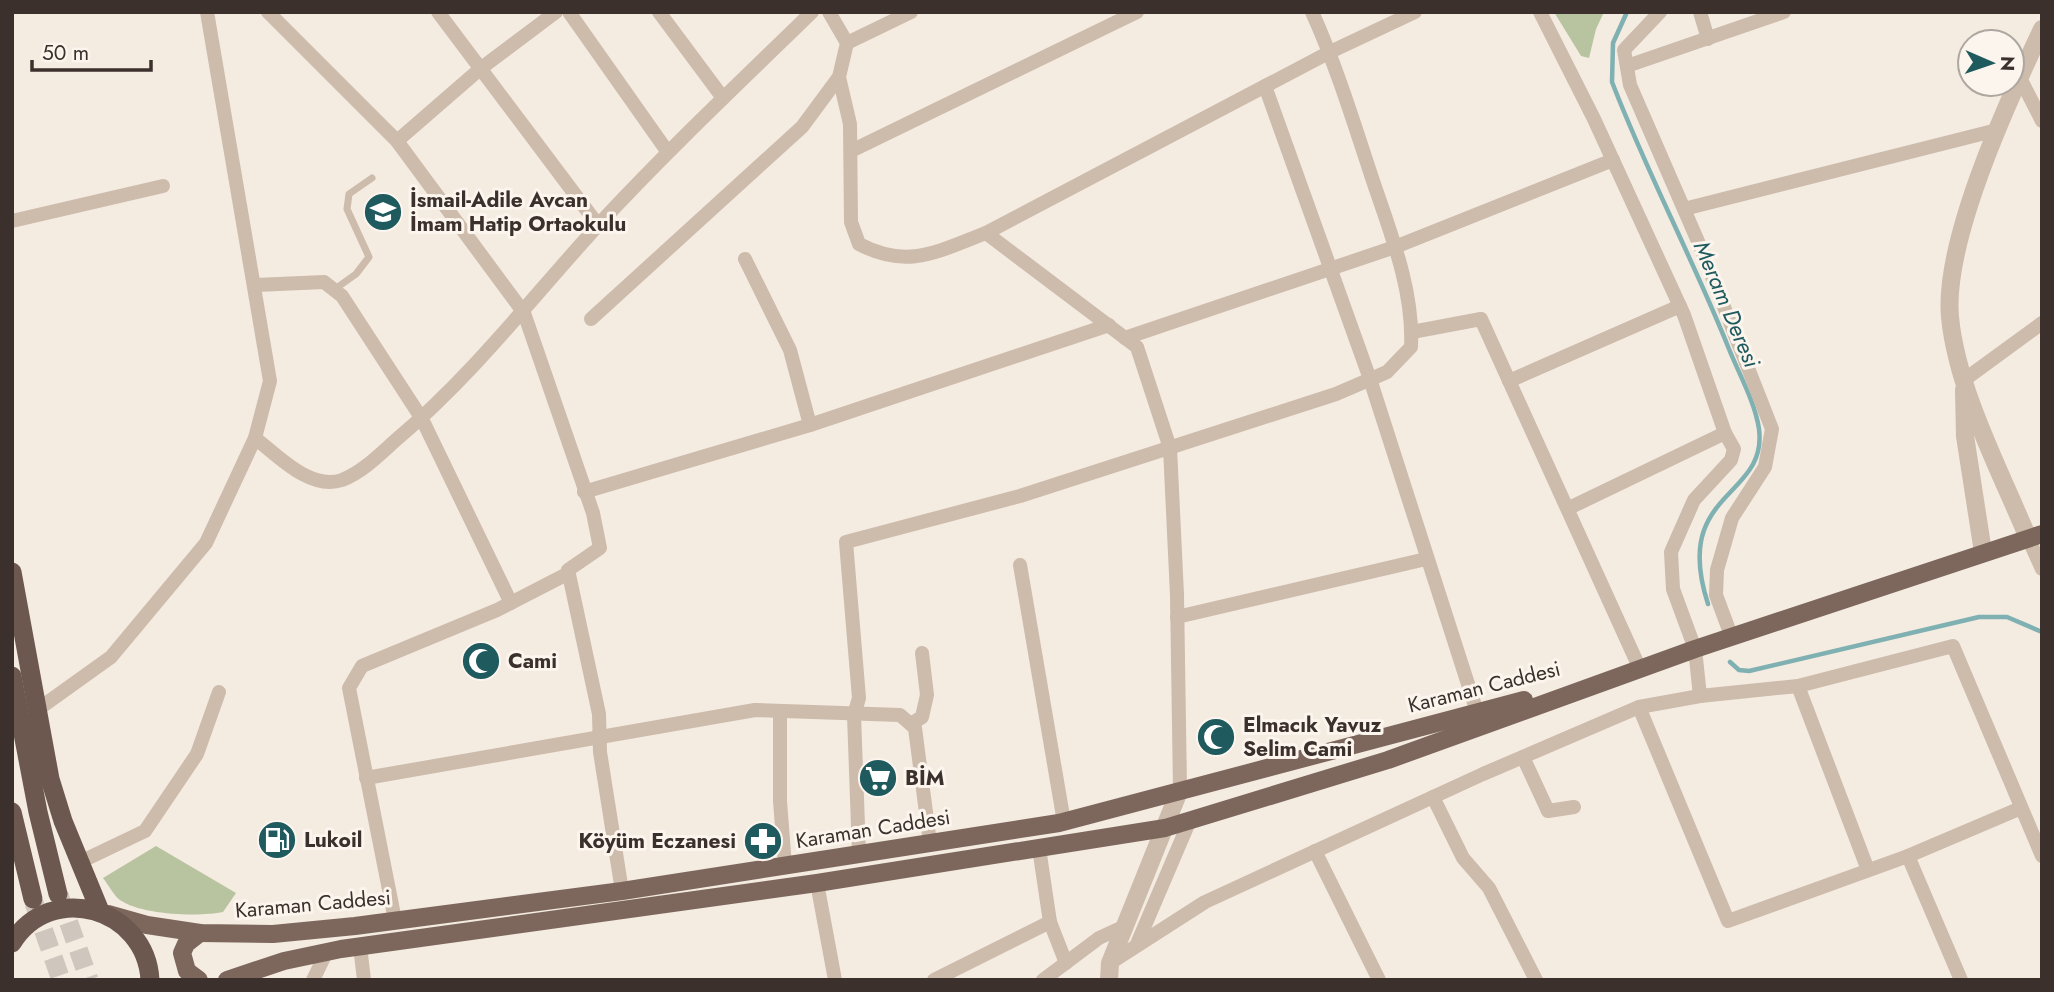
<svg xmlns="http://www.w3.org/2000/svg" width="2054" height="992" font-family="Jost,sans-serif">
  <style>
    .green { fill: #b8c4a0 }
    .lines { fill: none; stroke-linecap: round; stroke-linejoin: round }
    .stream { stroke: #7fb0b2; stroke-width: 4.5 }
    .trunk-tunnel { stroke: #cfc6bd; stroke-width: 19; stroke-dasharray: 19 10; stroke-linecap: butt }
    .service { stroke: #cdbbac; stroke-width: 7 }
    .minor { stroke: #cdbbac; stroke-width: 14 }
    .tertiary { stroke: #cdbbac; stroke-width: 18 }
    .primary { stroke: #7d675c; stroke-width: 18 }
    .trunk { stroke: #6c584f; stroke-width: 19 }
    .labels { text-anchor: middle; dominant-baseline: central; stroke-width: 6; stroke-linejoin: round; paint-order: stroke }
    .poi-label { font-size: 21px; font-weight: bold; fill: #3b302b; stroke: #fbf5ee; text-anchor: start }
    .street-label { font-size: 21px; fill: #3b302b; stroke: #fbf5ee }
    .water-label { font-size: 23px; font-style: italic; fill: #1f5a5e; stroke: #fbf5ee }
  </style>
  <rect width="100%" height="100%" fill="#f4ebe1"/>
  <!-- green -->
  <g class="green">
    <polygon points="1554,12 1604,12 1596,29 1589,58 1581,56"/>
    <path d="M156,846L236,893L223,912C199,917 141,915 120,900C114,896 108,884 103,878Z"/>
  </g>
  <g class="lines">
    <!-- stream -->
    <g class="stream">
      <path d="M1627,12L1613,43L1612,82C1647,173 1693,259 1729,349C1739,374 1755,402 1759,429C1768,499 1671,490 1708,604"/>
      <polyline points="1730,662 1739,670 1749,671 1979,617 2007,617 2042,632"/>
    </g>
    <!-- trunk-tunnel -->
    <g class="trunk-tunnel">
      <polyline points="59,895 89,980"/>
      <polyline points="34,903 61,980"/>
    </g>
    <!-- service -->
    <polyline class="service" points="335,289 356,274 369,257 347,209 349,194 372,178"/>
    <!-- minor -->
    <g class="minor">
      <polyline points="268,12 397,141 524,313 593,513 600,548 568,570 599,714 600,752 622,891"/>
      <polyline points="438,12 598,225"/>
      <polyline points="569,12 667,151"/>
      <polyline points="659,12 723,98"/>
      <path d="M829,12L847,43L839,77L850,124L851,222L859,244C908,270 938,251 986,233L1137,347L1170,448L1177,595L1180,789"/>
      <polyline points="1540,12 1594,119 1684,315 1725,433 1569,508"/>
      <polyline points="1660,12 1624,50 1630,85 1700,246 1772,429 1765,467 1732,518 1717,570 1716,595 1732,638"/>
      <polyline points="1700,12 1708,39"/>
      <polyline points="847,43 911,12"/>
      <polyline points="1627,66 1784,12"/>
      <polyline points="2020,78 2042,121"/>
      <polyline points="1265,86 1370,379 1477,712"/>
      <polyline points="397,141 480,69 556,12"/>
      <polyline points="851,151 1137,12"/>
      <polyline points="1684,209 1997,130"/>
      <polyline points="12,221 163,186"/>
      <polyline points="986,233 1330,52 1415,12"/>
      <polyline points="745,259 790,350 810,425"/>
      <polyline points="256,285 324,282 342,296 422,419 511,603"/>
      <polyline points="591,319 802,127 839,77"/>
      <polyline points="1412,332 1481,319 1640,669"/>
      <polyline points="1125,338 1395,247 1613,160"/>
      <polyline points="1964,380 2042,323"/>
      <polyline points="1509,381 1680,306"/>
      <path d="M255,438C277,455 310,491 342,480C363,472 381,453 397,439C474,374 534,295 601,222C669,149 741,81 812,12"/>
      <polyline points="584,492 810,425 1109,325"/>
      <polyline points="2028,538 2042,569"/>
      <polyline points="1020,565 1064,822"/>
      <polyline points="1177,617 1426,559"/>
      <polyline points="1798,686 1868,870"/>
      <polyline points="1700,696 1695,649 1673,589 1671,552 1694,500 1731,460 1734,449 1725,433"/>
      <polyline points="1639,707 1728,921 1908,856 2021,808"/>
      <polyline points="37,710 111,657 206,543 255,438 270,381 207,12"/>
      <polyline points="780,711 780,801 785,866"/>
      <polyline points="911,724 922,717 927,695 922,653"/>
      <polyline points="1523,757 1548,811 1574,807"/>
      <polyline points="366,778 755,710 900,715 915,728 930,843"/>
      <polyline points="1433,797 1463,858 1489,888 1536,980"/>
      <polyline points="1039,848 1050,922 1066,963"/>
      <polyline points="1315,851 1379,980"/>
      <path d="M859,854L854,715L859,698L846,542L1020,496L1336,394L1387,372L1411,347C1414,289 1389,229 1371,175C1353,120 1336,65 1312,12"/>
      <polyline points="1908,856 1961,980"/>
      <polyline points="80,862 145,831 197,754 219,692"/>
      <polyline points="817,883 835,980"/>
      <polyline points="395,920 349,688 362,666 497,610 569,573"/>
      <polyline points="1137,944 1190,820"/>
      <polyline points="360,946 364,980"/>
      <polyline points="1110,963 1205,902 1483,774 1639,707 1700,696 1798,686 1953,646 2042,856"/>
      <polyline points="313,980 327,951"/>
      <polyline points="934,980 1050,922"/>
      <polyline points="1043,980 1099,938 1125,926"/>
    </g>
    <!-- tertiary -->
    <g class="tertiary">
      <polyline points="1964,390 1965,436 1983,552"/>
      <path d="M2028,538C2000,470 1957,390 1950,317C1943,241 2009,99 2042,29"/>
      <polyline points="1109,980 1110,963 1180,789"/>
    </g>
    <!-- primary -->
    <g class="primary">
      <polyline points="108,914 147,925 200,933 273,934 355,926 622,891 1059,823 1524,700"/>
      <polyline points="199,980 187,971 182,953 186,944 200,933"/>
      <polyline points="227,980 284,961 341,949 817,883 1165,828 1388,760 1695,649 2042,534"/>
    </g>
    <!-- trunk -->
    <g class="trunk">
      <polyline points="12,572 50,779 63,821 100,911"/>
      <polyline points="12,676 38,812 58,894"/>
      <polyline points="12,812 33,899"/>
      <path d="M12,943C51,880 146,908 150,980"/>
    </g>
  </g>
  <!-- icons -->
  <defs>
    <g id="school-disc" transform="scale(2.0125)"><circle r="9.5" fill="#1f5a5e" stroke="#fbf5ee"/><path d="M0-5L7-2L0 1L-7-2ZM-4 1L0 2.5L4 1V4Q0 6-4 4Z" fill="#fff"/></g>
    <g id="mosque-disc" transform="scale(2.0125)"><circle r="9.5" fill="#1f5a5e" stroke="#fbf5ee"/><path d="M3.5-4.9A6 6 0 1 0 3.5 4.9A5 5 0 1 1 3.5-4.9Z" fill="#fff"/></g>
    <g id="supermarket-disc" transform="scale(2.0125)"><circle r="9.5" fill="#1f5a5e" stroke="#fbf5ee"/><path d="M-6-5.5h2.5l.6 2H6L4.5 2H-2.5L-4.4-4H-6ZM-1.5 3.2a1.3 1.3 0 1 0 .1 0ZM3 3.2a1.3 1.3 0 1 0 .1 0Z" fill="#fff"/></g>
    <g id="fuel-disc" transform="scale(2.0125)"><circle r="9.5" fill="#1f5a5e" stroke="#fbf5ee"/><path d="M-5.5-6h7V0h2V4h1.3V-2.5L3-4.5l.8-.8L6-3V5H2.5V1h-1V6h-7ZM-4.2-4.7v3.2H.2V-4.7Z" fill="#fff"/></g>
    <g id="pharmacy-disc" transform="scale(2.0125)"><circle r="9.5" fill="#1f5a5e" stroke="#fbf5ee"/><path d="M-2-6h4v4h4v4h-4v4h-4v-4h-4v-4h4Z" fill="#fff"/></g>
  </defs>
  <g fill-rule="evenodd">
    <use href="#school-disc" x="383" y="212"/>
    <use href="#mosque-disc" x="481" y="661"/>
    <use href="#mosque-disc" x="1216" y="737"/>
    <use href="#supermarket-disc" x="878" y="778"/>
    <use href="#fuel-disc" x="277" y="840"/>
    <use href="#pharmacy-disc" x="763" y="841"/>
  </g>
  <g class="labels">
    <!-- poi labels -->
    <g class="poi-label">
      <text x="410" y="200">İsmail-Adile Avcan<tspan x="410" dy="24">İmam Hatip Ortaokulu</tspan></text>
      <text x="508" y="661">Cami</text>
      <text x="1243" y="725">Elmacık Yavuz<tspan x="1243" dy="24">Selim Cami</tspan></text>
      <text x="905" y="778">BİM</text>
      <text x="304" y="840">Lukoil</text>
      <text x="736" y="841" text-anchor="end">Köyüm Eczanesi</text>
    </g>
    <!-- street labels -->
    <g class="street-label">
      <text transform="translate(1484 687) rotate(-14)">Karaman Caddesi</text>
      <text transform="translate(873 829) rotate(-9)">Karaman Caddesi</text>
      <text transform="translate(313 904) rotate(-5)">Karaman Caddesi</text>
    </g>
    <!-- water labels -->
    <g class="water-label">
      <text transform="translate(1727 304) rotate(67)">Meram Deresi</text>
    </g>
  </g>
  <!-- border -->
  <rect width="2054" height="992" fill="none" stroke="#3b302b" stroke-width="28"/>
  <!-- north arrow -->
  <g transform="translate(1991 63) rotate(92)"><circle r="33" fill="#fbf5ee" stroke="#aea6a0" stroke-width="2"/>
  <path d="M0-5L12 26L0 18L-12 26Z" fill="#1f5a5e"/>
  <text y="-10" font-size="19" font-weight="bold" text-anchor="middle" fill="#3b302b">N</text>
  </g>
  <!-- scale -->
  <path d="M32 60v10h119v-10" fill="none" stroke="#3b302b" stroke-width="3.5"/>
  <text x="42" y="60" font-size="21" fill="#3b302b" stroke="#fbf5ee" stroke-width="5" paint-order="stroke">50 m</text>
</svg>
